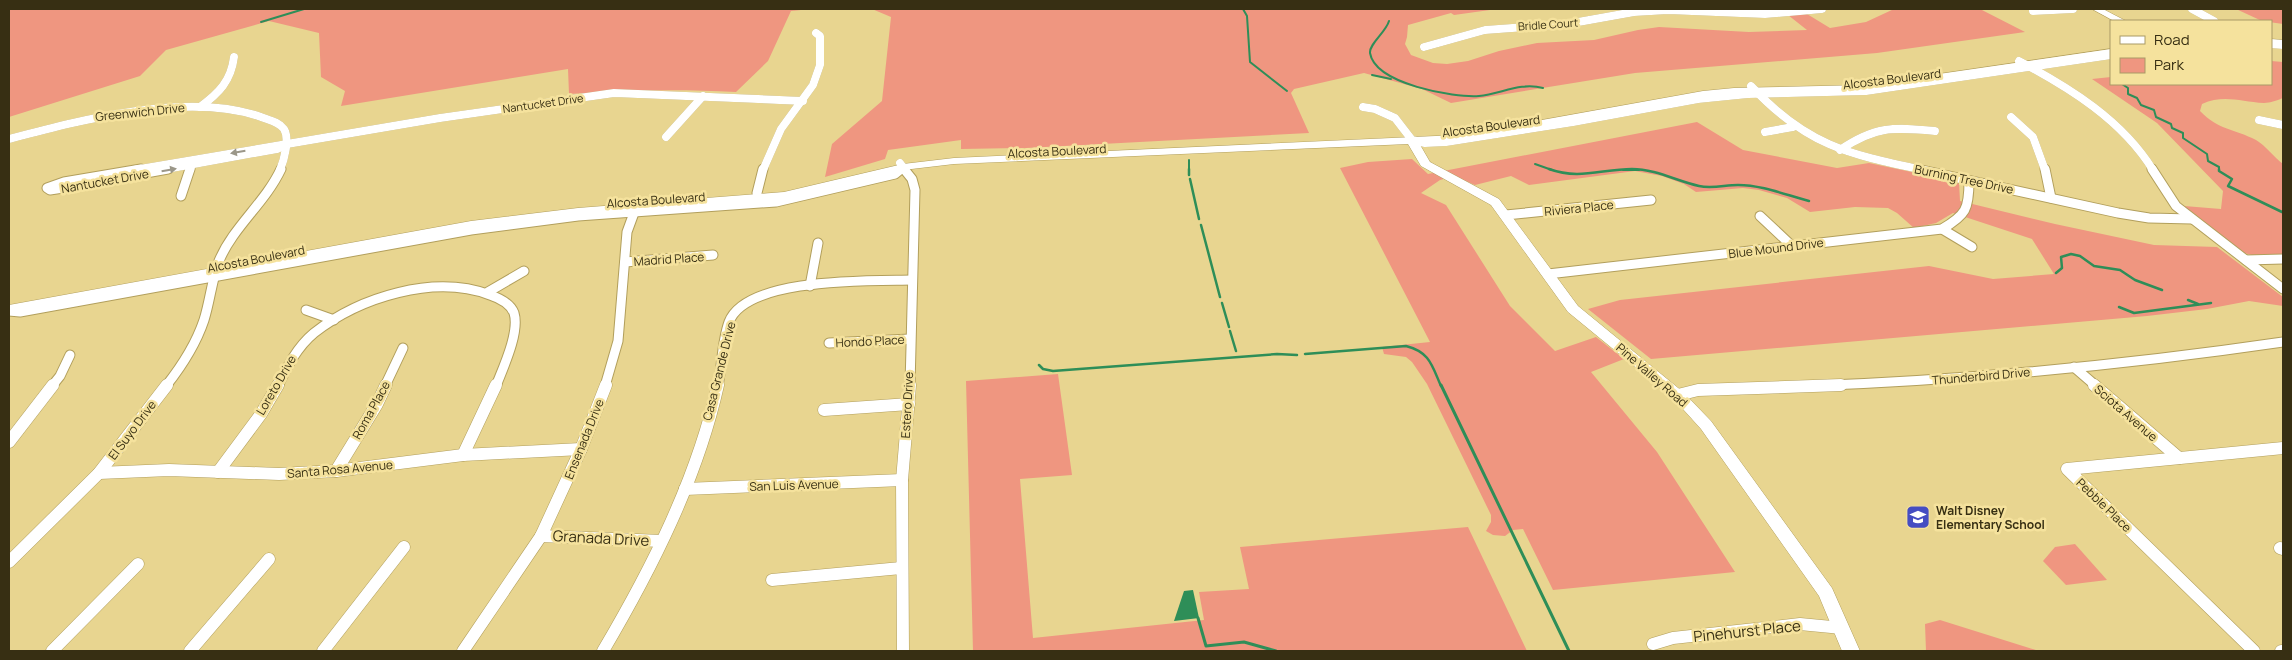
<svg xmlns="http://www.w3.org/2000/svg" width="2292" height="660" font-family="Manrope,sans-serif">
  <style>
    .green { fill: #ef9680 }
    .water { fill: #2e8e58 }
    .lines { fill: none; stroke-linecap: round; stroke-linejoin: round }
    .stream-far2 { stroke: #2e8e58; stroke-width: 2 }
    .stream-far1 { stroke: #2e8e58; stroke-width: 2.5 }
    .stream { stroke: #2e8e58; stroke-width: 3 }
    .street-far2-casing { stroke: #b29f5c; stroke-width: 8 }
    .street-far1-casing { stroke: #b29f5c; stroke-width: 11 }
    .street-casing { stroke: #b29f5c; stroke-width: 13 }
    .secondary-casing { stroke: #b29f5c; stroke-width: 1 }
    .street-far2 { stroke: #fff; stroke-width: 8 }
    .street-far1 { stroke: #fff; stroke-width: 9 }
    .street { stroke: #fff; stroke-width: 12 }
    .secondary { fill: #fff; fill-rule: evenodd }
    .oneway { fill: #9b9789 }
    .labels { text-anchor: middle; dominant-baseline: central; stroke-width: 5; stroke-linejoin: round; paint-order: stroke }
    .far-street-label { font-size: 11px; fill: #372f13; stroke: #f5e29d }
    .street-label { font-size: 12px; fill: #372f13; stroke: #f5e29d }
    .poi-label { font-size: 12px; font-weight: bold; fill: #372f13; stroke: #f5e29d; text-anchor: start }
    .near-street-label { font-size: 15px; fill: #372f13; stroke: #f5e29d }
  </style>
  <rect width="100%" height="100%" fill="#e8d590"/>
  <!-- green -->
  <g class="green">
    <path d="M9,9H811L791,11L768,61L736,92C680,89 625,90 569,94L568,69L341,106L345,91L321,77L319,33L269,21L166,50L140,76L9,117Z"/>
    <polygon points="872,9 1497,9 1454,15 1451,13 1408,25 1407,37 1405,44 1411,55 1433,63 1447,64 1468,61 1499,51 1537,43 1594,40 1638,30 1659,27 1749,32 1807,30 1788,15 1807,14 1830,28 1866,22 1894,9 1980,9 2025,32 1877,53 1635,73 1451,103 1422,89 1364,73 1294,89 1291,93 1309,133 1026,148 961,149 961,140 888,150 885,159 825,177 832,144 882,101 891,17"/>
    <polygon points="2236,9 2283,9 2283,24 2262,21"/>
    <path d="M2271,61L2283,62V98C2278,100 2270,103 2264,103C2241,102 2224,94 2202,104L2200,111C2218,130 2235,129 2256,140C2266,146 2274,157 2283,164V254L2252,255L2244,253L2184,206L2221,209L2223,191L2157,123L2092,79L2111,77V84H2271Z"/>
    <polygon points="1697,122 1743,150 1837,168 1869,163 1959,182 1960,201 2055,224 2154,245 2217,247 2283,297 2283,306 2249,301 2207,309 2147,316 1651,359 1588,309 1620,300 1929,266 1993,279 2054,274 2032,239 1953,213 1936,223 1914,228 1897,213 1888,208 1855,207 1810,212 1787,198 1759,190 1743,188 1696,192 1684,184 1662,176 1635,171 1529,185 1511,176 1475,185 1454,176 1440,180 1421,193 1446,205 1510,306 1555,351 1596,337 1624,359 1591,372 1657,452 1735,572 1553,590 1523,529 1513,530 1505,536 1493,535 1486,531 1491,522 1491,515 1427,384 1412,362 1406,357 1384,354 1382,347 1430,342 1340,168 1368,162 1412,159 1428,174"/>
    <polygon points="1058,374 1072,475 1020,479 1033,638 1204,620 1199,592 1249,589 1240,547 1468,527 1527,651 973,651 966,381"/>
    <polygon points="2075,544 2107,580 2066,585 2043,561 2055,547"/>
    <polygon points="1940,620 2039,651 1926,651 1925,624"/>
  </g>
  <!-- water -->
  <polygon class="water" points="1193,590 1199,618 1174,621 1184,591"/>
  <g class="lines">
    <!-- stream-far2 -->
    <g class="stream-far2">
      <polyline points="1243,9 1247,16 1250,62 1287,91"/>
      <path d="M1389,21C1386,32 1369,44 1370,53C1375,84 1454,98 1479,96C1501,94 1520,82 1543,88"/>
      <polyline points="261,22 304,9"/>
      <polyline points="1372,75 1391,79"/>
      <polyline points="2122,84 2128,88 2128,94 2137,98 2141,105 2154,110 2156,117 2171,124 2172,128 2183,133 2183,138 2207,154 2208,161 2219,167 2219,170"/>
      <polyline points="1189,160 1189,170"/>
      <polyline points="1535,164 1552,170"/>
      <polyline points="1623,170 1639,170"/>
    </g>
    <!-- stream-far1 -->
    <g class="stream-far1">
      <polyline points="1189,169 1189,175"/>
      <path d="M1549,169C1579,180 1602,169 1632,169C1655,169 1677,181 1699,186C1712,189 1725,185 1738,185C1762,185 1786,195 1809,201"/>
      <polyline points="2219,169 2219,171 2232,179 2228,186 2282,212"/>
      <polyline points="1190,179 1199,219"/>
      <polyline points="1201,225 1220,297"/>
      <polyline points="2056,273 2062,268 2061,257 2071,254 2080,256 2094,266 2120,270 2135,280 2162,290"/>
      <polyline points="2188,300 2198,304"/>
      <polyline points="1222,303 1229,327"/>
      <polyline points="2119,307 2134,313 2211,303"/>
      <polyline points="1230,331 1236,351"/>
      <path d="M1305,354L1406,346C1430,352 1432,366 1441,386"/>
      <polyline points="1039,365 1043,369 1053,371 1277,354 1297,355"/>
    </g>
    <!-- stream -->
    <g class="stream">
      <polyline points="1441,385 1569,651"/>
      <polyline points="1198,618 1206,646 1244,642 1276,651"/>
    </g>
    <!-- street-far2 casing -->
    <g class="street-far2-casing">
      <g id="street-far2">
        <polyline points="2192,9 2214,21"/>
        <polyline points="2033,11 2073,9"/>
        <polyline points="2271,44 2283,45"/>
        <polyline points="1424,47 1485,30 1567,24 1634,12 1668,10 1765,14 1822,9"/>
        <path d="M2019,61C2070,88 2122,120 2153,170"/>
        <path d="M1751,86C1806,145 1847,154 1923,170"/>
        <path d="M200,107C219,93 231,81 234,57"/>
        <polyline points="1363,107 1375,109 1395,118 1412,140 1425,143 1446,142 1573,122 1698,99 1748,94 1866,91 2111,55"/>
        <polyline points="2011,117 2033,137 2045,170"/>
        <polyline points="2259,120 2283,125"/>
        <polyline points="1765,132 1793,127"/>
        <polyline points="666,137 703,96"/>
        <path d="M9,139C81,120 189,91 261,117C269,120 279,122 284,129C290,139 284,160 280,170"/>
        <path d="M1840,150C1875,126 1893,127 1935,131"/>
        <polyline points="900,163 905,170"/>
        <polyline points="134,170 440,118 614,93 803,101"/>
        <polyline points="161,170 277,149 286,145"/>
        <polyline points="190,170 193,161"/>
        <polyline points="763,170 781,129 813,85 820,65 820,36 816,33"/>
        <polyline points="899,170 903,167"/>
      </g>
    </g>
    <!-- street-far1 casing -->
    <g class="street-far1-casing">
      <g id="street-far1">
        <polyline points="141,169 64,182 47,188 50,190 63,188 168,169"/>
        <polyline points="904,169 912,179 915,190 910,386"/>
        <polyline points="1917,169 2118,213 2149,218 2192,219"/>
        <polyline points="2045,169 2051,198"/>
        <polyline points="2152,169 2176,206 2283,289"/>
        <polyline points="757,193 763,169"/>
        <polyline points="181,196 190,169"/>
        <polyline points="1506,215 1651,200"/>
        <polyline points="1760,216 1792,246"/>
        <polyline points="1942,229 1972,247"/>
        <polyline points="2246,260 2283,259"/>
        <polyline points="625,262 713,255"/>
        <path d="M1548,274L1942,229C1966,215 1969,209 1969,181"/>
        <polyline points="810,286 818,243"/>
        <polyline points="488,292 524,271"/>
        <polyline points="306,310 334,320"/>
        <polyline points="9,311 20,312 471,230 578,216 776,202 895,174 901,169"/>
        <polyline points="829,343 910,339"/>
        <polyline points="2074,367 2096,386"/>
        <polyline points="52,386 60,376 70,355"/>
        <path d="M166,386C181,367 196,344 204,320C210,301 212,279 219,261C233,227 265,203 281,169"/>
        <path d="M278,386C287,367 297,347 314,333C360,297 434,274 490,295C499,298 510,303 514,313C520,332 503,368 496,386"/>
        <polyline points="385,386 403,348"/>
        <polyline points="605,386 618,341 627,232 638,202"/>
        <path d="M718,386C722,366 722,341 729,322C746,277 871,281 912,280"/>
        <path d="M1807,386C1966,380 2126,365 2283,342"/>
      </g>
    </g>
    <!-- street casing -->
    <g class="street-casing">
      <g id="street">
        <polyline points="2094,385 2179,458"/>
        <polyline points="1678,395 1698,390 1841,385"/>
        <polyline points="824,410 909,404"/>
        <polyline points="9,442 53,385"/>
        <polyline points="463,455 496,385"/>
        <polyline points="336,471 377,404 386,385"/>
        <polyline points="218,472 261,414 278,385"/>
        <polyline points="99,473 169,470 279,474 336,471 463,455 581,449"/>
        <polyline points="685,489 902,480"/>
        <polyline points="541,536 661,541"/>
        <polyline points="2280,548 2283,549"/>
        <polyline points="9,562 99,473 167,385"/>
        <polyline points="772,580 901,568"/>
        <polyline points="1653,644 1673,638 1800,624 1842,628"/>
        <polyline points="52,651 138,564"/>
        <polyline points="190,651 269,559"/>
        <polyline points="323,651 404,547"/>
        <polyline points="463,651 541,536 581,449 606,385"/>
        <path d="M603,651C652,568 697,479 718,385"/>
        <polyline points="903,651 902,480 910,385"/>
        <polyline points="2254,651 2067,469 2283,448"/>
        <polyline points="2281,651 2283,651"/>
      </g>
    </g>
    <!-- secondary casing -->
    <g class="secondary-casing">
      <g id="secondary">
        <polygon points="2092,9 2103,9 2126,21 2114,21"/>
        <polygon points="2271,39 2283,40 2283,46 2271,45"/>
        <polygon points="2111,49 2111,55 1863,91 1734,94 1703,97 1458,141 1419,143 1430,162 1499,199 1578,306 1683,392 1711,421 1832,588 1860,651 1842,651 1819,596 1701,429 1673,398 1568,312 1491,205 1421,166 1408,144 954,164 903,170 784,200 578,216 471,229 9,313 9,305 471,221 578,208 784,192 903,164 954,158 1458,135 1703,91 1734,88 1863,85"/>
      </g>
    </g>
    <!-- street-far2 -->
    <use href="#street-far2" class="street-far2"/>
    <!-- street-far1 -->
    <use href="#street-far1" class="street-far1"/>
    <!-- street -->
    <use href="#street" class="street"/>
    <!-- secondary -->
    <use href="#secondary" class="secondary"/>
  </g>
  <!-- one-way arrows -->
  <defs><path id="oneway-solid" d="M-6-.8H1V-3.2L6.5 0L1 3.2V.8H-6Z" transform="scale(1.25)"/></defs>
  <g class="oneway">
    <use href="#oneway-solid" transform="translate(238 152) rotate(170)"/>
    <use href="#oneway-solid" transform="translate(169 170) rotate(-10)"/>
  </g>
  <!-- icons -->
  <defs>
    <g id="school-square" transform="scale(1.25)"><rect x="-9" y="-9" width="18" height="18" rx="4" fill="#454dc2" stroke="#f5e29d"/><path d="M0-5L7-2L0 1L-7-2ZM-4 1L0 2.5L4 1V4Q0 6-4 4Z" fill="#fff"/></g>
  </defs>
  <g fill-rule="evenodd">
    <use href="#school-square" x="1918" y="517"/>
  </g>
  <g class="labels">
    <!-- far-street labels -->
    <g class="far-street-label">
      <text transform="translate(1548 24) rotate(-4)">Bridle Court</text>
      <text transform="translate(543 103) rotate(-8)">Nantucket Drive</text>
    </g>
    <!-- street labels -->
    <g class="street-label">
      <text transform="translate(1892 79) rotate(-7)">Alcosta Boulevard</text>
      <text transform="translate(140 112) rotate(-6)">Greenwich Drive</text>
      <text transform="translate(1491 126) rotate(-8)">Alcosta Boulevard</text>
      <text transform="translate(1057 151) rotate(-3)">Alcosta Boulevard</text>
      <text transform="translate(1964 179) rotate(12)">Burning Tree Drive</text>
      <text transform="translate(105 181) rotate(-10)">Nantucket Drive</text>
      <text transform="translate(656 200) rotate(-4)">Alcosta Boulevard</text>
      <text transform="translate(1579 208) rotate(-6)">Riviera Place</text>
      <text transform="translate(1776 248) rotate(-7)">Blue Mound Drive</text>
      <text transform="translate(256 259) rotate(-11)">Alcosta Boulevard</text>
      <text transform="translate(669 259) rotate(-4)">Madrid Place</text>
      <text transform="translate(870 341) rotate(-3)">Hondo Place</text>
      <text transform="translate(719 371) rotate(-76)">Casa Grande Drive</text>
      <text transform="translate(1652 375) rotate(41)">Pine Valley Road</text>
      <text transform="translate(1981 376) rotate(-5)">Thunderbird Drive</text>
      <text transform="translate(276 385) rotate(-60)">Loreto Drive</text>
      <text transform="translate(907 405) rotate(-87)">Estero Drive</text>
      <text transform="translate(371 410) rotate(-61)">Roma Place</text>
      <text transform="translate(2126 413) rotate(41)">Sciota Avenue</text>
      <text transform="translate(132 430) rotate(-53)">El Suyo Drive</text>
      <text transform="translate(584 439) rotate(-68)">Ensenada Drive</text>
      <text transform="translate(340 469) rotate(-5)">Santa Rosa Avenue</text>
      <text transform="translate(794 485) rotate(-2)">San Luis Avenue</text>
      <text transform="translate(2104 505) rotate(44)">Pebble Place</text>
    </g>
    <!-- poi labels -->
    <g class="poi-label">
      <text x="1936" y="510">Walt Disney<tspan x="1936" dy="14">Elementary School</tspan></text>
    </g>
    <!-- near-street labels -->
    <g class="near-street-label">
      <text transform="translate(601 538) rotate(3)">Granada Drive</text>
      <text transform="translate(1747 631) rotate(-6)">Pinehurst Place</text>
    </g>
  </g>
  <!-- border -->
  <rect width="2292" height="660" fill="none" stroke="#372f13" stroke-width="20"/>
  <!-- legend -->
  <rect x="2110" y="20" width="162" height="65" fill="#f5e29d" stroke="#a99a66"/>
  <rect x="2120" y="36" width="25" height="8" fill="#ffffff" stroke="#a99a66"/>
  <text x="2154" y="45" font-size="15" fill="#372f13">Road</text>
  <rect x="2120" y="58" width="25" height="15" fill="#ef9680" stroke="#a99a66"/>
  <text x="2154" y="70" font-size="15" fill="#372f13">Park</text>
</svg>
